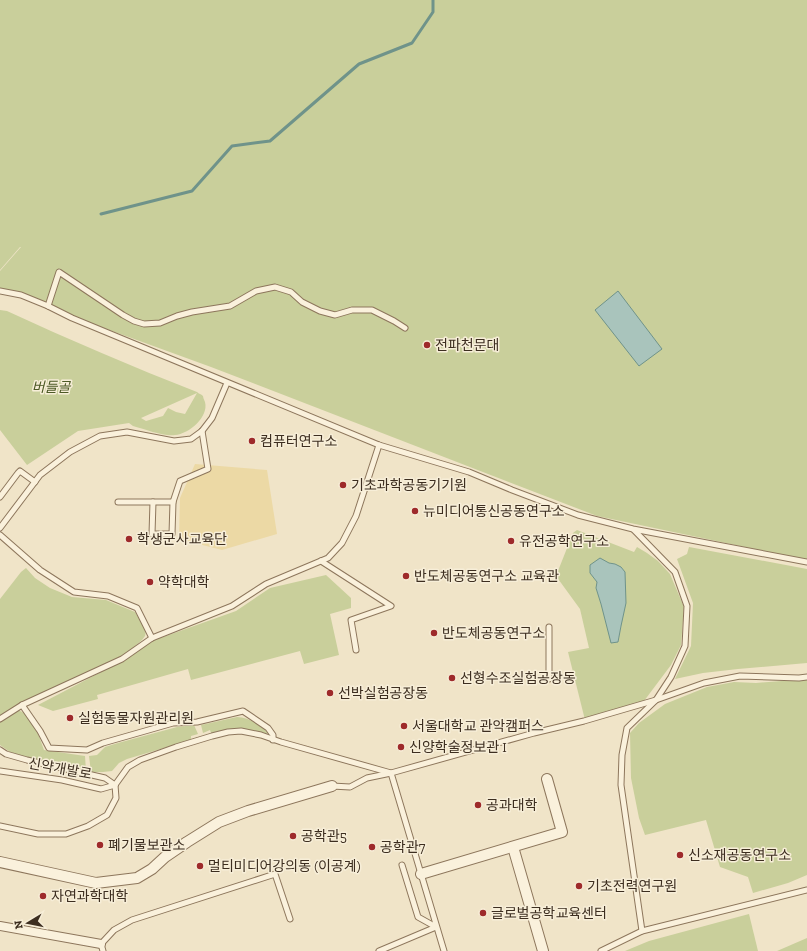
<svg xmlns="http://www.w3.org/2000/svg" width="807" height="951" font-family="'Zilla Slab','Noto Sans KR',serif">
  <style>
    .green { fill: #c9cf9b; fill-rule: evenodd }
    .sand { fill: #ecd9a5 }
    .water { fill: #a9c4bc; stroke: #6f938a }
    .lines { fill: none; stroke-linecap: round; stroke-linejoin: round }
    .stream { stroke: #6f938a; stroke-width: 3 }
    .service-casing { stroke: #8d765c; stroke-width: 7 }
    .pedestrian-casing { stroke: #8d765c; stroke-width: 10 }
    .minor-casing { stroke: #8d765c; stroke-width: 12 }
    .service { stroke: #faf1dc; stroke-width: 5 }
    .pedestrian { stroke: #faf1dc; stroke-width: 8 }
    .minor { stroke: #faf1dc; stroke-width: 10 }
    .poi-dot { fill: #9e2a2b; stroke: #f7eed8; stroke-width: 1.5 }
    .labels { text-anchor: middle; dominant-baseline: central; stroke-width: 3; stroke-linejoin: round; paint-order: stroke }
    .poi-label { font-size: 14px; fill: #3d2e20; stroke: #f7eed8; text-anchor: start }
    .park-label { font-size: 14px; font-style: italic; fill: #4d5a26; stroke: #f7eed8 }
    .street-label { font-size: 14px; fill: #3d2e20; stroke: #f7eed8 }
  </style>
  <rect width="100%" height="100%" fill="#f0e4c8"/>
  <!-- green -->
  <g class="green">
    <polygon points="0,0 807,0 807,560 597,516 211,367 49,308 50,304 29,296 0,289 0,271 21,247 20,247 0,270"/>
    <path d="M0,310L7,311C70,340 133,367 197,392C199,394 201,394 203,396C203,397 204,400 205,402C209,417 189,434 175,435C165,437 144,429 133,426L129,423L78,431L27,465L0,430ZM197,393L185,414L176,412L168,408L163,416L146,421L141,418Z"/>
    <path d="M577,530L634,552L637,547L647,553L658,561L670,574L684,607L681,645L671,665L644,701L585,720L568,652L589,648L580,609L556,576L573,533ZM609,563L616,564L621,626L618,642L601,604L596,588L597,582Z"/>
    <polygon points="689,547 807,569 807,663 738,669 703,673 675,679 691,646 693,603 677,559 687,554"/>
    <polygon points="26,568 35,578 50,588 72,597 106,600 135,612 146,631 145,636 142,640 126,654 34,699 0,716 0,599 21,572"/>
    <polygon points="326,575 351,598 351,608 330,614 339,655 304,664 300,651 191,680 188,669 97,695 98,699 53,711 38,705 124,660 152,641 236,611 270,588"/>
    <polygon points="807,679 807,875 788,883 753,893 748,877 720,867 706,820 645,835 639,818 631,778 630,733 639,723 665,704 707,687 734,682 756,683"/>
    <path d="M16,710C31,711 40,738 44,750L85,756L86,771L39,761L10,752L0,745V722Z"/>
    <path d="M237,717C249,717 260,725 269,734C248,728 232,728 211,733L210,730L203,733L201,725Z"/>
    <polygon points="194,725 198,734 191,736 191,740 127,759 119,763 112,771 103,772 91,772 89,756 97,755 105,747 118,743 177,727"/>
    <polygon points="749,914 758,951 625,951 649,941"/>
    <polygon points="807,938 807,951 777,951"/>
  </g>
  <!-- sand -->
  <polygon class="sand" points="195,464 267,470 277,534 222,550 179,539 180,498"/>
  <!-- water -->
  <g class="water">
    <polygon points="618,291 662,349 639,366 595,310"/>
    <polygon points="600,558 609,563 615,564 621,567 625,572 626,603 621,626 618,642 611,643 601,604 596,588 597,582 590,573 590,565"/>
  </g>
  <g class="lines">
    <!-- stream -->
    <polyline class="stream" points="101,214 192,191 232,146 270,141 359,64 412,43 433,12 433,0"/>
    <!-- service casing -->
    <g class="service-casing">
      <g id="service">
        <polyline points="0,291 21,295 48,306 72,318 379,445 469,472 512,490 578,515 633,529 807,562"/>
        <polyline points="48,306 59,272 123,315 134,321 144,324 160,323 177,316 192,312 230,306 256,291 275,287 291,292 302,302 320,311 335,315 352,310 372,310 394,321 405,328"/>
        <polyline points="0,497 18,473 20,471 35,482"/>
        <polyline points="118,502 173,502"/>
        <polyline points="153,502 152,534 172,534 173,502 180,481 208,469 202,431"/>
        <polyline points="0,528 40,475 70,452 100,436 127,432 174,441 191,439 202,431 212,418 227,383"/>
        <polyline points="634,530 675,572 687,606 685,646 671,677 656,700 627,728 622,755 621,785 642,931"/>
        <polyline points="0,535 40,570 74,592 108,596 137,608 152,638"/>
        <polyline points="321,561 391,606 351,620 356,650"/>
        <polyline points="549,627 549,679"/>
        <polyline points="22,705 40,731 49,748 87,750 103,743 173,723 197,722 243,711 268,728 273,735 273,740"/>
        <polyline points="0,719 22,705 122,659 152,638 232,606 266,584 328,558 342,543 356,516 379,445"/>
        <polyline points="0,750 6,754 27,760 105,778 115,785"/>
        <polyline points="0,771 62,780 101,789 115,785"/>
        <polyline points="332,786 350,787 367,778 391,773 534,733 584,721 656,700 704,683 740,676 799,678 807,677"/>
        <polyline points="0,826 38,834 66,834 88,826 107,815 116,798 115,785 128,767 140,760 176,747 212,736 228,732 241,731 261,735 281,742 391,773 444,951"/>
        <polyline points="402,865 418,917 436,927"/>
        <polyline points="103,951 101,944 114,930 132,920 275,874 290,919"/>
        <polyline points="379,951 436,927"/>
        <polyline points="601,951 642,931 807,890"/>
      </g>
    </g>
    <!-- pedestrian casing -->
    <g class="pedestrian-casing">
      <polyline id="pedestrian" points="0,926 101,944"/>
    </g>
    <!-- minor casing -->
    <g class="minor-casing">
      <g id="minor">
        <polyline points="513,847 543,951"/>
        <polyline points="0,862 96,883 137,878 152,869 165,857 187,842 219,822 248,811 332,786"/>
        <polyline points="421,874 562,832 547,779"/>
      </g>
    </g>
    <!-- service -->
    <use href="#service" class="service"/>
    <!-- pedestrian -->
    <use href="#pedestrian" class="pedestrian"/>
    <!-- minor -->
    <use href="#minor" class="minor"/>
  </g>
  <!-- markers -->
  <g class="poi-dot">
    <circle cx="427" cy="345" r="4"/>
    <circle cx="252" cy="441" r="4"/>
    <circle cx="343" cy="485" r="4"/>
    <circle cx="415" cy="511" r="4"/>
    <circle cx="129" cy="539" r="4"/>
    <circle cx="511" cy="541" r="4"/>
    <circle cx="406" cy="576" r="4"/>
    <circle cx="150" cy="582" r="4"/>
    <circle cx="434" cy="633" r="4"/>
    <circle cx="452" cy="678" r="4"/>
    <circle cx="330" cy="693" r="4"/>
    <circle cx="70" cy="718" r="4"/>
    <circle cx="404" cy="726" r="4"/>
    <circle cx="401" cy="747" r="4"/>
    <circle cx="478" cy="805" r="4"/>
    <circle cx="293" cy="836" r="4"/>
    <circle cx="100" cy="845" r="4"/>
    <circle cx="372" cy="847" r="4"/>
    <circle cx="680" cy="855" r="4"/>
    <circle cx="200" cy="866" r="4"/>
    <circle cx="579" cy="886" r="4"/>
    <circle cx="43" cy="896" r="4"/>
    <circle cx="483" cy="913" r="4"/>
  </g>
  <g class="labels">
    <!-- poi labels -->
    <g class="poi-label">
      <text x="435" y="345">전파천문대</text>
      <text x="260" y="441">컴퓨터연구소</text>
      <text x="351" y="485">기초과학공동기기원</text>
      <text x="423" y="511">뉴미디어통신공동연구소</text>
      <text x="137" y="539">학생군사교육단</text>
      <text x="519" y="541">유전공학연구소</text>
      <text x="414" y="576">반도체공동연구소 교육관</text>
      <text x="158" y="582">약학대학</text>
      <text x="442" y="633">반도체공동연구소</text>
      <text x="460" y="678">선형수조실험공장동</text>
      <text x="338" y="693">선박실험공장동</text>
      <text x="78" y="718">실험동물자원관리원</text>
      <text x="412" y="726">서울대학교 관악캠퍼스</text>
      <text x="409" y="747">신양학술정보관 I</text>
      <text x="486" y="805">공과대학</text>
      <text x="301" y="836">공학관5</text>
      <text x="108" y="845">폐기물보관소</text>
      <text x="380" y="847">공학관7</text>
      <text x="688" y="855">신소재공동연구소</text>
      <text x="208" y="866">멀티미디어강의동 (이공계)</text>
      <text x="587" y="886">기초전력연구원</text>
      <text x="51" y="896">자연과학대학</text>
      <text x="491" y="913">글로벌공학교육센터</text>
    </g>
    <!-- park labels -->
    <g class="park-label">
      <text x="51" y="387">버들골</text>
    </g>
    <!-- street labels -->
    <g class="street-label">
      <text transform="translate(60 769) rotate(10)">신약개발로</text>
    </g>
  </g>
  <!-- north arrow -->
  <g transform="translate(28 923) rotate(260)" stroke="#f7eed8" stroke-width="3" paint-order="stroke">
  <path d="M0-3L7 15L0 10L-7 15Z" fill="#3d2e20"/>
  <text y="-6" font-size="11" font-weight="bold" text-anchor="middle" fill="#3d2e20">N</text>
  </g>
</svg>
